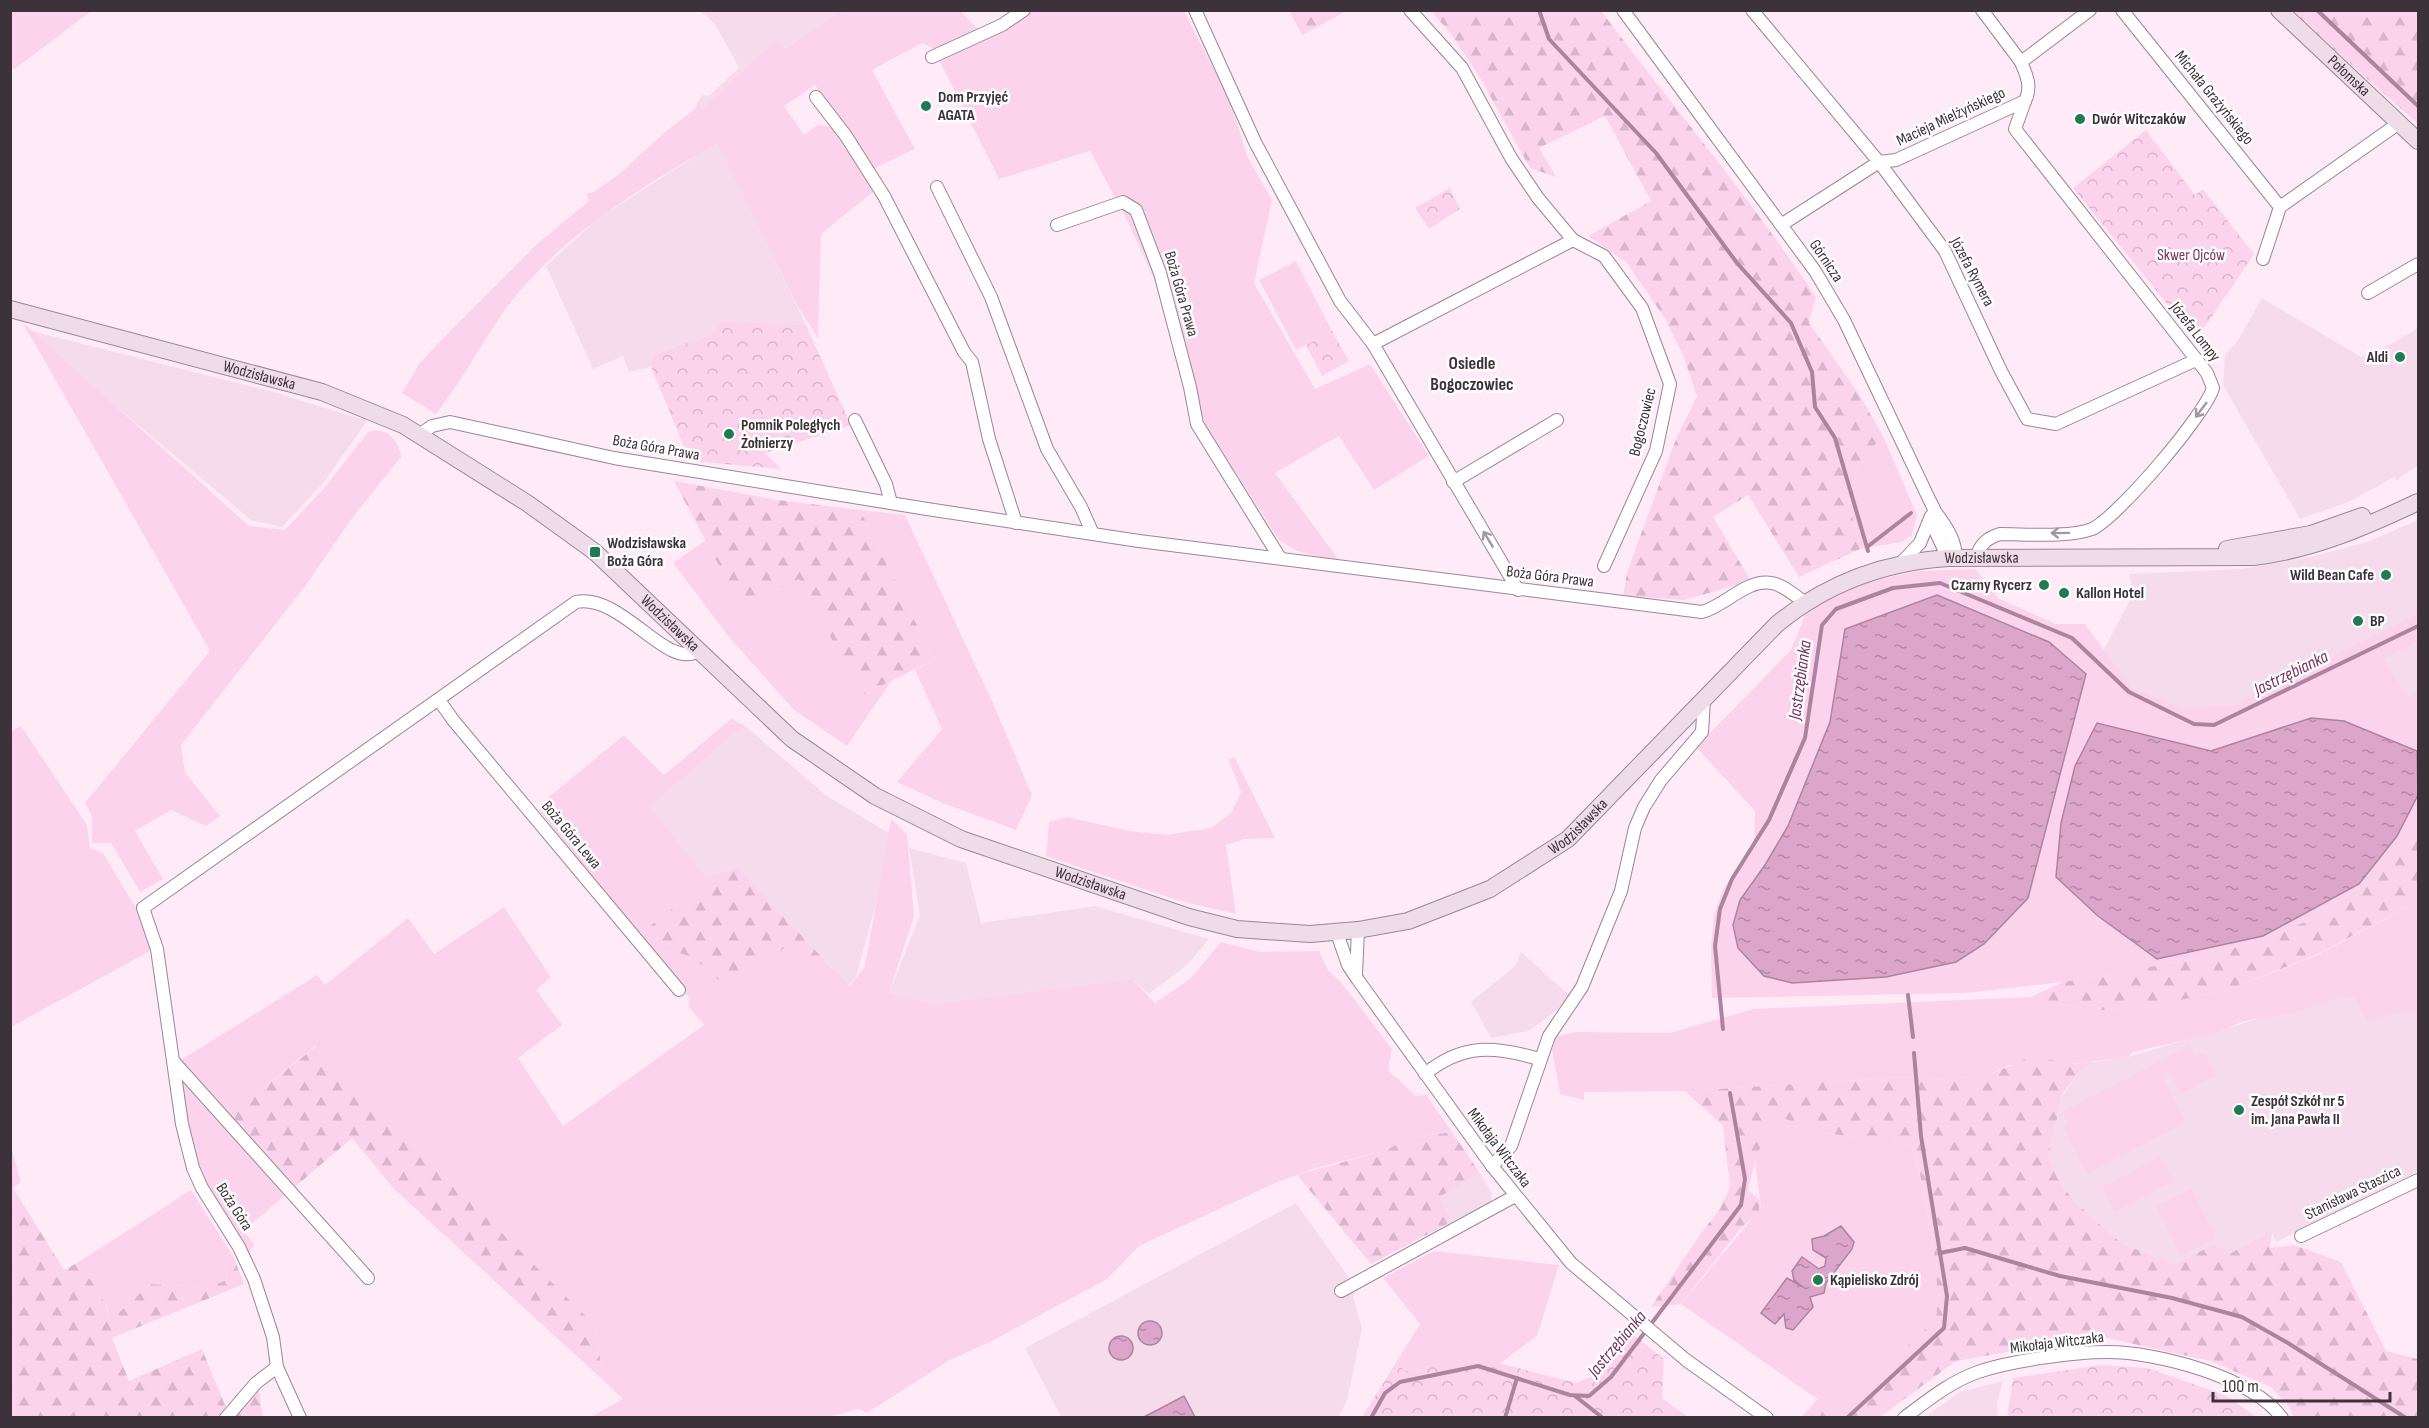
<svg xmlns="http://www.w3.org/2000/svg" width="2429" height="1428" font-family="'Sofia Sans Condensed',sans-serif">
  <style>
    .built { fill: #f6dbec }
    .grass { fill: #fbd3ed }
    .forest { fill: url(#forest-firs) }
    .park { fill: url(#park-crowns) }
    .water { fill: url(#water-ripples); stroke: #ac849f; stroke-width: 1.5 }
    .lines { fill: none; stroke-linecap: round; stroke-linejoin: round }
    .stream { stroke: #ac849f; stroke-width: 4 }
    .street-casing { stroke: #9a8793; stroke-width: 14 }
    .secondary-casing { stroke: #9a8793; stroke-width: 18 }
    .street { stroke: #fff; stroke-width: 12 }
    .secondary { stroke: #efdce9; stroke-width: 16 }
    .oneway { stroke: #9d999c }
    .poi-dot { fill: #1f7c52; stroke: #fefefe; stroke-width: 2 }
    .labels { text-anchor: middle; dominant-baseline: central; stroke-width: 5; stroke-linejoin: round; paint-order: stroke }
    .street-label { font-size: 16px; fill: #3b3339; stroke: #fefefe }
    .poi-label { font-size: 16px; font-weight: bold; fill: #3b3339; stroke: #fefefe; text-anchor: start }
    .park-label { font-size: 16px; fill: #753564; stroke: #fefefe }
    .neighbourhood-label { font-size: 18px; font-weight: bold; fill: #3b3339; stroke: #fefefe }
    .water-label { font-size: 18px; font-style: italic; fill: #743362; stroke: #fefefe }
  </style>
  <defs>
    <pattern id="forest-firs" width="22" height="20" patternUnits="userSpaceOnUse" patternTransform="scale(1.5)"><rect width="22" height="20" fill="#fbd3ed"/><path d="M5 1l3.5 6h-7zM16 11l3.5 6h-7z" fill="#d8b6cc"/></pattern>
    <pattern id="park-crowns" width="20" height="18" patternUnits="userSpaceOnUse" patternTransform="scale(1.5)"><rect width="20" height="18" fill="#fbd3ed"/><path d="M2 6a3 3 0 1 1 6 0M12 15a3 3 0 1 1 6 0" fill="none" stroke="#d8b6cc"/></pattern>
    <pattern id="water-ripples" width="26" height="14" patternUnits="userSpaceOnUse" patternTransform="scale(1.5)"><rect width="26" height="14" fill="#dca6cb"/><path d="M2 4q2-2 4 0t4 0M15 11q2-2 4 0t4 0" fill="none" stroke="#b488a6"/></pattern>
  </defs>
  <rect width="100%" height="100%" fill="#ffeaf8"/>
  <!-- built -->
  <g class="built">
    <polygon points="700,11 844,11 783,49 777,38 702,109 698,101 703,95 709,96 737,70 738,66 715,24"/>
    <polygon points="717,142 806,325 721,321 713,334 653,355 651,367 629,372 623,356 593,369 546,266 599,218"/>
    <polygon points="2262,298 2361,357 2393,343 2418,328 2418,465 2397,480 2394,477 2351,501 2300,519 2223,385 2225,355 2237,342"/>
    <polygon points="24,329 277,393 367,421 324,482 282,527 251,520"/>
    <polygon points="2418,520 2418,613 2217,714 2204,716 2141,697 2101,655 2133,594 2129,574 2241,569 2315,556 2367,542"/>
    <polygon points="2418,642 2418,738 2348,675"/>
    <polygon points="744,725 827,796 889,833 880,889 856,977 849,986 738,868 705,876 650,807"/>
    <polygon points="909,848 966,863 981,923 1095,906 1209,939 1188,964 1149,994 1132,979 932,1004 889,993 920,915"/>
    <polygon points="1521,952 1569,995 1558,1009 1529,1031 1491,1038 1471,1002 1515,966"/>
    <polygon points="2374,985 2418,1010 2418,1171 2276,1242 2272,1233 2229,1254 2175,1265 2121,1243 2076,1203 2063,1187 2048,1157 2063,1095 2080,1070 2094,1062 2128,1057"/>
    <polygon points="1480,1173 1492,1193 1491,1201 1451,1222 1438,1197"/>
    <polygon points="1296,1203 1348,1276 1362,1329 1347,1401 1338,1417 1061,1417 1025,1348"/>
    <polygon points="2003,1381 1997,1403 1998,1417 1925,1417 1960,1392"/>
  </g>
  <!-- grass -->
  <g class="grass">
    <path d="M844,10L960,11L980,31L937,50L922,43L872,70L915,149L873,169L815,85L784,106L804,135L818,125L833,127L874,191L821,234L818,338L798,307L717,143C641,188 558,237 505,310C481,344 462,381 436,414L402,393L419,364L450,331L536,245L589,201L586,193H592L618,175L664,133L696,108L698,101L702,109L777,38L784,49Z"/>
    <polygon points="10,11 11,10 91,11 15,69 11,68"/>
    <polygon points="1025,11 1184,11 1231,103 1247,156 1272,200 1254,283 1315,389 1370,364 1429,456 1374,490 1339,436 1275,473 1341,563 1297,551 1279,540 1206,426 1156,283 1125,216 1090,151 999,179 940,62"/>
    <polygon points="1296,261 1332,331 1296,350 1259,280"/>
    <path d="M23,323L249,526L285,530L325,487L368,432C386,426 399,440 401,457L350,521L306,585L181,745L185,773L220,816L206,826L171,810L135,831L163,879L140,892L111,843H92V816L85,803L210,651Z"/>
    <polygon points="1883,436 1917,515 1912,535 1902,542 1860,549 1849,501 1858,464"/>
    <polygon points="860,510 905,515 992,701 1032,795 1016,830 940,802 897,782 942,729 915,670 934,660"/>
    <polygon points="706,540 742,609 799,579 862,695 892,680 847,746 794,710 729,637 673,563"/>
    <polygon points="1975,569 1999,599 2056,624 2085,624 2132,688 2184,709 2212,705 2233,706 2418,613 2418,642 2383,659 2408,697 2418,692 2418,838 2367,883 2308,921 2252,942 2200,958 2063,982 1967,993 1712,998 1711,948 1714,915 1722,892 1754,842 1755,811 1696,747 1791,650 1807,610 1850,586 1917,571"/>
    <polygon points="731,719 744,725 650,807 705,876 719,873 638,935 539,810 544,801 624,735 664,775"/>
    <polygon points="21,726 87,825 90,848 103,853 143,920 152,950 11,1027 10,732"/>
    <polygon points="1235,758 1275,838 1244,839 1226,845 1236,914 1180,901 1046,856 1049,822 1067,817 1130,831 1166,835 1211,828 1232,812 1241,792 1228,759"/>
    <path d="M891,819L907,834L914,916L889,993L932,1004L1132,979L1155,1003L1190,979L1221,942L1261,952L1319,951L1328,970L1341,982L1392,1049L1388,1070L1416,1096L1426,1095L1452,1132L1411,1138L1383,1151L1316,1168L1275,1183L1139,1246L1107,1279L990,1342L950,1360L867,1413L859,1409L823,1418H589L623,1399L604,1381L594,1324L422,1154L317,1045L230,1114L295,1187L243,1231L255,1245L247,1253L199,1173L189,1144L179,1075L181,1073V1060L317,975L325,985L408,918L434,954L504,907L551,977L536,990L562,1025L518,1058L563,1126L704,1025L688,1006L690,999L651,952C689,946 705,966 729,990L790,944L830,966L850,986L865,966Z"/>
    <polygon points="2418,901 2418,1015 2403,1011 2367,1021 2354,997 2339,998 2292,1013 2244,1021 2213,1034 2132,1052 2128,1057 2072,1064 2057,1062 2009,1065 1986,1076 1933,1080 1904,1077 1685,1091 1584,1092 1584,1100 1560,1094 1550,1038 1575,1032 1670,1033 1753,1009 2031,997 2095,1011 2163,1004 2230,989 2318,955"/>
    <polygon points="2189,1046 2195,1057 2204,1053 2216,1075 2181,1094 2169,1071 2161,1074 2186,1122 2087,1174 2063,1127 2068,1123 2062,1112"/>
    <path d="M1772,1113L1819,1132L1913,1146C1925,1197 1942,1267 1936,1319L1835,1417L1830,1408L1681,1304L1761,1208L1755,1161Z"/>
    <polygon points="2160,1157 2173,1181 2115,1212 2102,1187"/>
    <polygon points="2191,1189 2216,1238 2181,1256 2156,1206"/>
    <polygon points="191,1190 233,1256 225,1262 227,1280 208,1287 150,1284 110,1322 107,1307 77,1263"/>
    <path d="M1434,1251L1559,1265L1537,1336L1499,1364C1468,1354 1438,1364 1407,1371L1395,1364L1420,1324L1383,1278Z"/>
  </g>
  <!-- forest -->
  <g class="forest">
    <polygon points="1289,11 1347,11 1302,35"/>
    <path d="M1431,11H1601C1673,106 1750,198 1816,297L1809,323L1859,394L1883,436L1858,464L1849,501L1860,549L1799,577L1748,495L1713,517L1751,581L1684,600L1623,596L1627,572L1676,439L1697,396L1683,355L1664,317L1626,262L1588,236L1651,201L1605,116L1539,148L1556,177L1530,168L1479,76L1451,34Z"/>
    <polygon points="2291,11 2418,11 2418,124"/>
    <polygon points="674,481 778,500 860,510 934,660 862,695 799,579 742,609"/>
    <polygon points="2418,838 2418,901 2318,954 2230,989 2163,1004 2095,1011 2031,997 2063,982 2200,958 2252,942 2308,921 2367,883"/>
    <path d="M738,868L830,966L790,944L729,990C704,966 689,946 651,952L638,935L719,873Z"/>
    <polygon points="318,1045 422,1154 594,1324 604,1381 394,1189 352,1138 295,1187 230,1114"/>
    <path d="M2033,1056L2072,1064L2094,1062L2080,1070L2063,1093L2048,1157L2063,1187L2076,1203L2121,1243L2175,1265L2212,1245L2226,1250L2229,1254L2272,1232L2270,1248L2294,1245L2341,1262L2386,1351L2418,1359V1417H2294L2287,1404L2271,1387L2210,1361L2098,1336L1956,1361L1880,1417H1801L1818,1399L1830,1408L1835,1416L1936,1319C1942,1272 1925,1193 1913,1146L1819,1132L1773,1114L1755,1161L1748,1190L1760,1200L1759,1213L1742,1227L1681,1304L1651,1307L1701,1233L1720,1209L1730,1187L1723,1126L1685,1091L1905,1077L1933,1080L1986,1076Z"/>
    <polygon points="1452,1132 1480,1173 1439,1197 1451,1222 1371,1264 1297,1175 1383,1151 1411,1138"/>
    <path d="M10,1144L21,1182L13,1188L64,1270L77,1263C92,1281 106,1298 110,1321L150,1284L208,1287L227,1280L225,1262L233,1256L244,1284L112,1338L129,1381L202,1349L227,1410L258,1384L263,1417H11Z"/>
  </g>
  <!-- park -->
  <g class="park">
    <polygon points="2146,130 2195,195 2203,189 2254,254 2202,331 2190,332 2073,188"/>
    <polygon points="1450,188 1460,209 1429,229 1415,208"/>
    <polygon points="721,321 806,325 851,425 765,453 781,469 690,461 651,367 653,355 713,334"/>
    <polygon points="1332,331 1349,361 1322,376 1306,345"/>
    <polygon points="1631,1333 1664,1359 1662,1398 1688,1417 1362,1417 1395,1364 1407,1371 1450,1361 1483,1359 1576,1383 1593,1376"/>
    <polygon points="2101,1365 2147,1368 2225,1395 2257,1417 2007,1417 2013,1378"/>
  </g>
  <!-- water -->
  <g class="water">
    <polygon points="1937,595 2049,642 2086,674 2028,898 1984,944 1956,962 1886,977 1792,983 1764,976 1738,948 1733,925 1740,900 1765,865 1788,826 1830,722 1845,629"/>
    <polygon points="2311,718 2344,721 2417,751 2418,795 2397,836 2359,884 2263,936 2157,959 2098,916 2056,877 2061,823 2075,766 2097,723 2211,751"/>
    <polygon points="1841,1226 1854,1242 1852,1249 1826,1283 1824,1293 1810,1297 1813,1307 1793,1330 1786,1328 1784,1314 1775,1324 1761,1313 1787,1278 1803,1287 1794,1280 1792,1271 1802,1257 1819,1269 1825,1266 1826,1258 1813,1250 1812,1239 1824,1236"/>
    <circle cx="1150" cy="1333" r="12"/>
    <circle cx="1121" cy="1348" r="12"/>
    <polygon points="1184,1396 1195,1417 1144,1417"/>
  </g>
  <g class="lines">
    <!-- stream -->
    <g class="stream">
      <polyline points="1539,10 1549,39 1656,153 1737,263 1791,323 1812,372 1815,407 1835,438 1868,551"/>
      <polyline points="2317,10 2418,106"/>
      <polyline points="1867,547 1911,513"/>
      <polyline points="1908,995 1913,1037"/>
      <polyline points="1723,1029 1715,946 1720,909 1732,879 1769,820 1805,738 1822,625 1836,609 1893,588 1940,583 2072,638 2129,692 2194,724 2214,725 2418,626"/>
      <polyline points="1940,1253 1965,1248 2060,1276 2172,1298 2242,1317 2288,1343 2406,1418"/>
      <polyline points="1575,1396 1603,1418"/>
      <polyline points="1371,1418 1385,1393 1400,1382 1478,1366 1570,1395 1589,1396 1611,1377 1741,1205 1745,1179 1730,1093"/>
      <polyline points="1505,1418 1517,1378"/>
      <polyline points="1847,1418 1944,1328 1947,1296 1921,1136 1914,1053"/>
    </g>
    <!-- street casing -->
    <g class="street-casing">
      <g id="street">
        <polyline points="1195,10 1255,142 1340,301 1373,344 1518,590"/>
        <polyline points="1410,10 1462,68 1511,158 1538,198 1573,240 1604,256 1642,308 1670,384 1656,451 1604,566"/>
        <polyline points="1623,10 1815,271 1844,320 1930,501 1934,509 1934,528 1948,558"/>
        <polyline points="1752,10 1879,162 1945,251 2001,371 2027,419 2056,424 2196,360"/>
        <polyline points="1982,10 2021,62"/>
        <polyline points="2122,10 2280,207 2263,259"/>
        <polyline points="932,57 1002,25 1024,10"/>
        <polyline points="816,97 846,136 884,196 964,352 972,362 989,439 1016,523"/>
        <polyline points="937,187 991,297 1047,449 1081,507 1093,534"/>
        <polyline points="2280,207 2399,123"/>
        <polyline points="1057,225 1123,202 1136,210 1160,273 1190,387 1197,424 1280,558"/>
        <path d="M1781,225L1879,162L1896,160L2025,101C2032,87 2027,76 2021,62L2090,10"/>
        <polyline points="2368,293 2418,264"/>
        <polyline points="1373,344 1573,240"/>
        <polyline points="855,420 886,484 891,503"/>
        <path d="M419,435L432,426L450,422L614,458L927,509L1139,541L1702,612C1725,606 1746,579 1771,583C1782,584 1796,596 1804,602"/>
        <polyline points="1453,482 1557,420"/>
        <path d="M1934,510C1945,525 1956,539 1956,559"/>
        <path d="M1976,558C1980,544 1987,538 2000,534C2026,534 2068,538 2092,529C2117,518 2205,415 2213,388L2207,373L2015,129L2025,101"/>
        <polyline points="1900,564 1920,543 1931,516"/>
        <polyline points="439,700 453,720 679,990"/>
        <polyline points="1337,933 1348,965 1358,980 1492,1166 1571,1263 1686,1360 1767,1418"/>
        <polyline points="1356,974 1358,930"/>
        <polyline points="174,1062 368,1278"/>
        <path d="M1425,1074C1463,1043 1495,1046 1539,1059"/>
        <polyline points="1492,1166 1511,1146 1549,1036 1582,987 1621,891 1635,828 1644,807 1661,780 1702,732 1704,700"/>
        <polyline points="2301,1236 2418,1180"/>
        <polyline points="1341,1291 1515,1196"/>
        <polyline points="226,1418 256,1383 277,1367"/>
        <path d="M300,1418L277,1367L273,1337L254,1279L239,1247L202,1188L193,1168L182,1124L157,949L143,908L576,602C622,593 667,671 698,651"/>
        <path d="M1904,1418C1928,1400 1950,1382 1978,1372C2009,1361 2074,1352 2108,1352C2157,1352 2252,1377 2282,1418"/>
      </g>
    </g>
    <!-- secondary casing -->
    <g class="secondary-casing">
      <g id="secondary">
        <path id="s1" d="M2279,10L2418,141"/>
        <path id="s2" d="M10,309L322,392L403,425L527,503L595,552L792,739L875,796L961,839L1189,917L1237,929L1310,934L1358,930L1408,921L1490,889L1568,839L1777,624C1826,584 1885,562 1948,558L2253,557C2313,550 2365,527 2418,502"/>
        <polyline points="2227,549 2311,534 2362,516"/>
      </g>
    </g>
    <!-- street -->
    <use href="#street" class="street"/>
    <!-- secondary -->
    <use href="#secondary" class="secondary"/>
  </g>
  <!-- one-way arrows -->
  <defs><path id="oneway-shaft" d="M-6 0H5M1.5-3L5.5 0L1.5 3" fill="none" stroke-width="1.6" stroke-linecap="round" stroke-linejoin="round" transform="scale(1.5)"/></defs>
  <g class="oneway">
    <use href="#oneway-shaft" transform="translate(2201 410) rotate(127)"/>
    <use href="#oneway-shaft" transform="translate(2060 533) rotate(179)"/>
    <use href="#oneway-shaft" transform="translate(1488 539) rotate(-121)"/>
  </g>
  <!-- markers -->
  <g class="poi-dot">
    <circle cx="926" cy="106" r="6"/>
    <circle cx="2080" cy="119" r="6"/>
    <circle cx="2400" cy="357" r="6"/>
    <circle cx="729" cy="434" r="6"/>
    <rect x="589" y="546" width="12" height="12" rx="3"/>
    <circle cx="2386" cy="575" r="6"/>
    <circle cx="2044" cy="585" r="6"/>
    <circle cx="2064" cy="593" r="6"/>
    <circle cx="2358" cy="621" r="6"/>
    <circle cx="2239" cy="1110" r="6"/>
    <circle cx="1818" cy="1280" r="6"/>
  </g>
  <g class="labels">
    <!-- street labels -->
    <g class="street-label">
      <text stroke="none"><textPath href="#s1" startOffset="96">Połomska</textPath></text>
      <text transform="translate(2214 98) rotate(51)">Michała Grażyńskiego</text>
      <text transform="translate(1951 117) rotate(-25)">Macieja Mielżyńskiego</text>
      <text transform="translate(1826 261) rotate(56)">Górnicza</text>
      <text transform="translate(1972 272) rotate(62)">Józefa Rymera</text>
      <text transform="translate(1181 294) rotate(74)">Boża Góra Prawa</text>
      <text transform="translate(2195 332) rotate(52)">Józefa Lompy</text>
      <text stroke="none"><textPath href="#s2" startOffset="258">Wodzisławska</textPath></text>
      <text transform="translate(1643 422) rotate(-76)">Bogoczowiec</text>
      <text transform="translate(656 448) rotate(10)">Boża Góra Prawa</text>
      <text stroke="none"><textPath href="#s2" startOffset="2272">Wodzisławska</textPath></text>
      <text transform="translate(1550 577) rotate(7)">Boża Góra Prawa</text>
      <text stroke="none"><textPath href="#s2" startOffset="744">Wodzisławska</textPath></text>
      <text stroke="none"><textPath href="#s2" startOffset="1768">Wodzisławska</textPath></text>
      <text transform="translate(571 835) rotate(50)">Boża Góra Lewa</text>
      <text stroke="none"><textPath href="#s2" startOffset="1246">Wodzisławska</textPath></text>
      <text transform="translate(1499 1148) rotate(53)">Mikołaja Witczaka</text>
      <text transform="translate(2353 1193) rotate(-26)">Stanisława Staszica</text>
      <text transform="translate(234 1207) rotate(57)">Boża Góra</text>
      <text transform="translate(2057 1343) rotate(-7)">Mikołaja Witczaka</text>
    </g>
    <!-- poi labels -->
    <g class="poi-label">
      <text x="938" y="97">Dom Przyjęć<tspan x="938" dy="18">AGATA</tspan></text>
      <text x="2092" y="119">Dwór Witczaków</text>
      <text x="2388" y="357" text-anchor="end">Aldi</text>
      <text x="741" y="425">Pomnik Poległych<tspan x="741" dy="18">Żołnierzy</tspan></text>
      <text x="607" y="543">Wodzisławska<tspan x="607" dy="18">Boża Góra</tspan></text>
      <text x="2374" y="575" text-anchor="end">Wild Bean Cafe</text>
      <text x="2032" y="585" text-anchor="end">Czarny Rycerz</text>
      <text x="2076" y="593">Kallon Hotel</text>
      <text x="2370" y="621">BP</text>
      <text x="2251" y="1101">Zespół Szkół nr 5<tspan x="2251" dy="18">im. Jana Pawła II</tspan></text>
      <text x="1830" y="1280">Kąpielisko Zdrój</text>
    </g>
    <!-- park labels -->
    <g class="park-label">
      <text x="2191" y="255">Skwer Ojców</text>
    </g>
    <!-- neighbourhood labels -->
    <g class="neighbourhood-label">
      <text x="1472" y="363">Osiedle<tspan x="1472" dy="21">Bogoczowiec</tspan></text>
    </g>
    <!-- water labels -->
    <g class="water-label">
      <text transform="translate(2291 673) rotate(-26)">Jastrzębianka</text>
      <text transform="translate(1800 680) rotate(-82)">Jastrzębianka</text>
      <text transform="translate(1617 1344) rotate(-50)">Jastrzębianka</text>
    </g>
  </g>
  <!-- border -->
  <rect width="2429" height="1428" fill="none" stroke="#3b3339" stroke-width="24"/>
  <!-- scale -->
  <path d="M2213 1392v9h177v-9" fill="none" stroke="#3b3339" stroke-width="3"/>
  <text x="2222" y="1392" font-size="18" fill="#3b3339" stroke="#fefefe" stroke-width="4.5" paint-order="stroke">100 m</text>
</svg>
